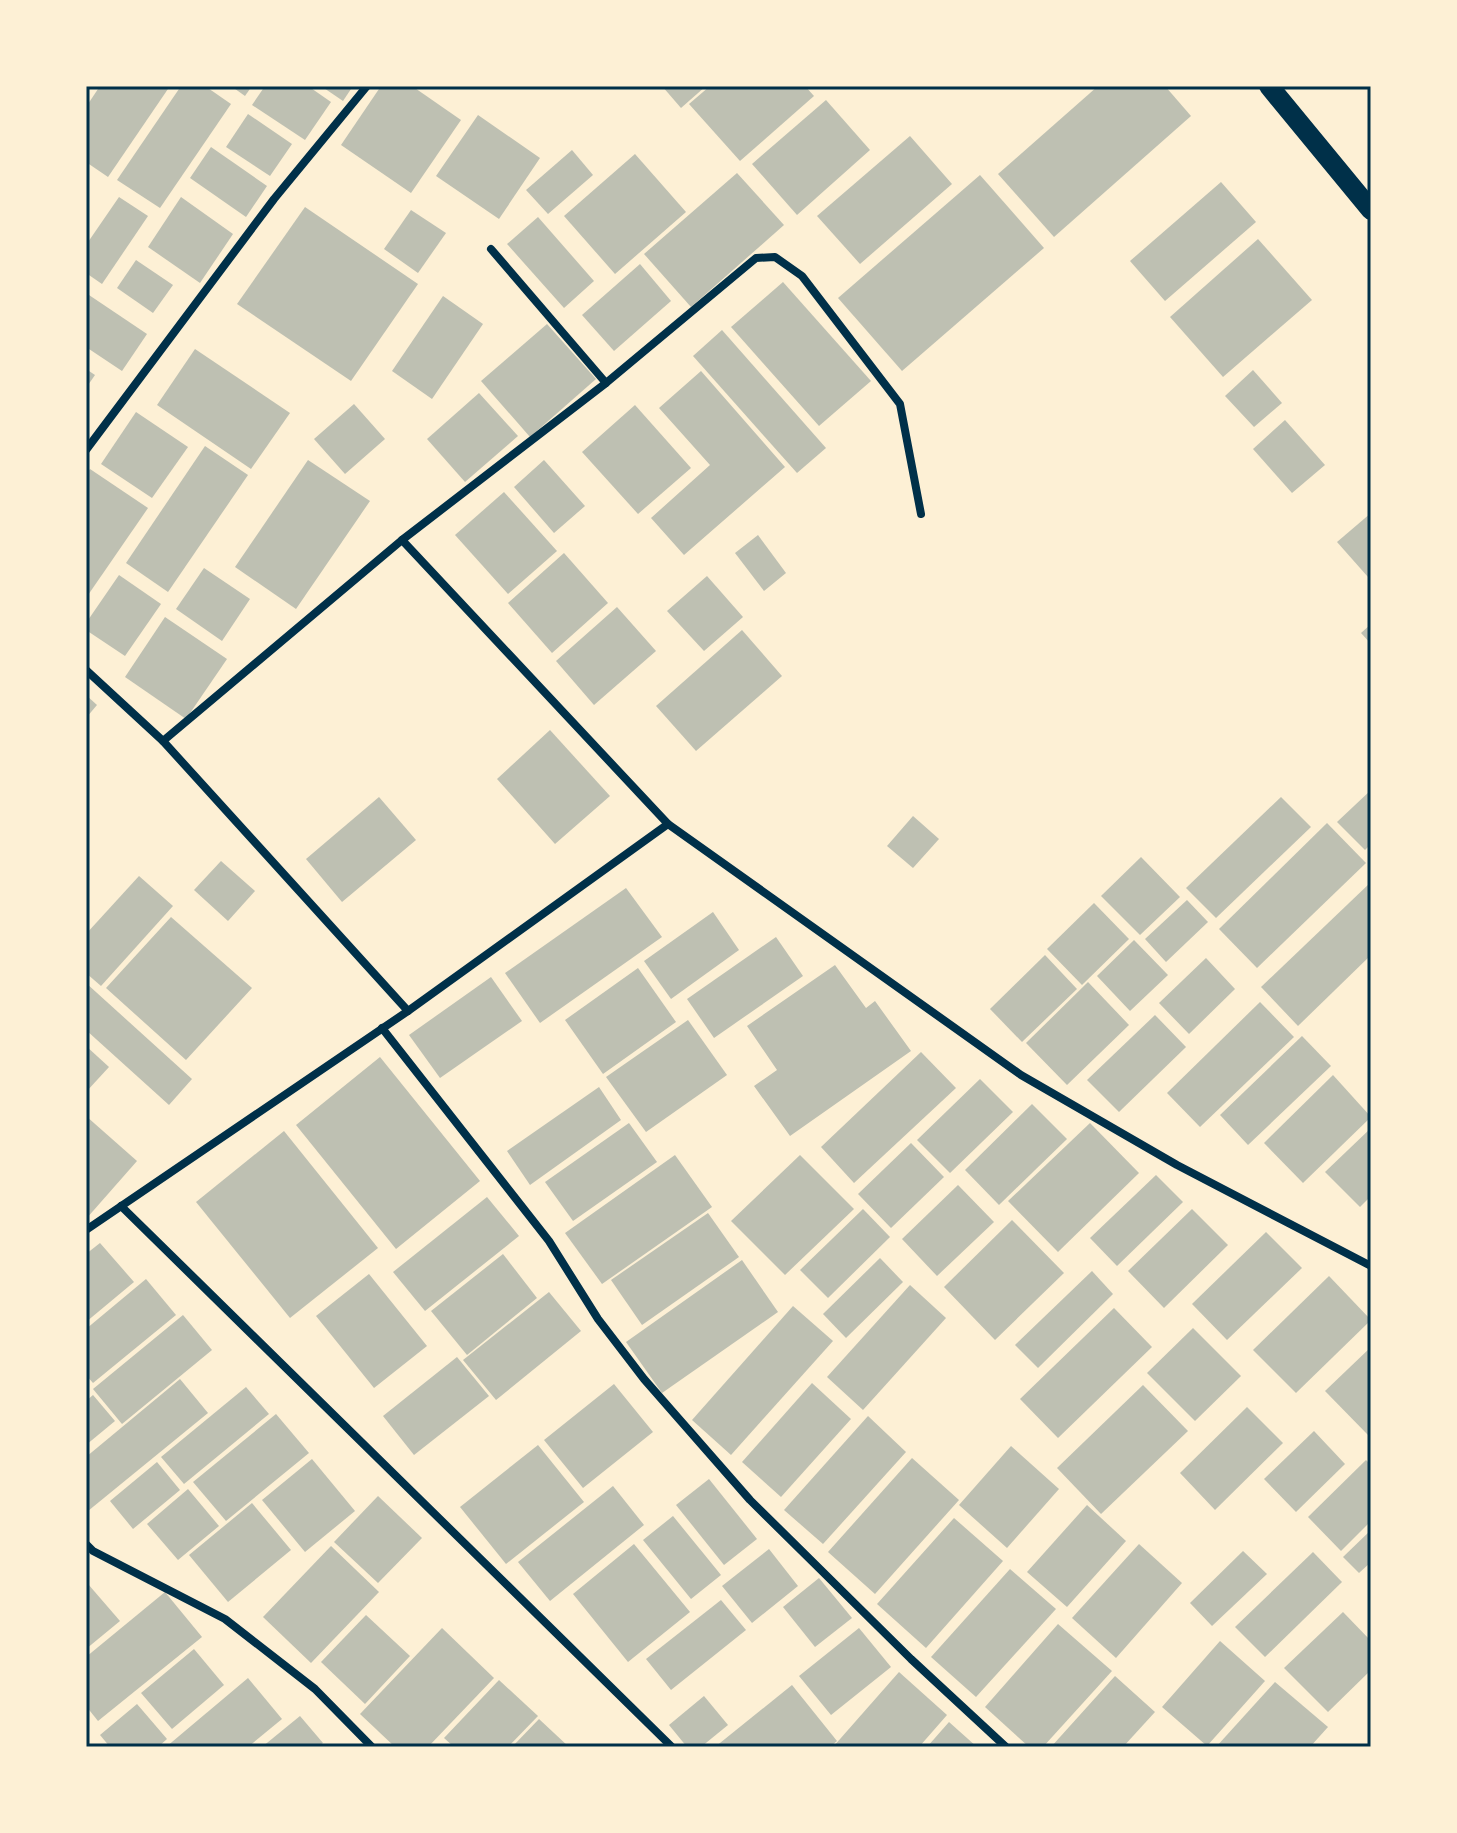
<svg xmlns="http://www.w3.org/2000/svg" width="1457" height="1833" font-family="Montserrat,sans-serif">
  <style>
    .building { fill: #bec0b2 }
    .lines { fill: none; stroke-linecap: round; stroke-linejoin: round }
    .minor { stroke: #003049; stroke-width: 8 }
    .primary { stroke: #003049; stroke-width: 20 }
    .neatline { fill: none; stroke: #003049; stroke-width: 3 }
  </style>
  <rect width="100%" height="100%" fill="#fdf0d5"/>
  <!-- building -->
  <g class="building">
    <polygon points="100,86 170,86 108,177 86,162 86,107"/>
    <polygon points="181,86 205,86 231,104 160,208 117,180"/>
    <polygon points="231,86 252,86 245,96"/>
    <polygon points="265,86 308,86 331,102 305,140 252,105"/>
    <polygon points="321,86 353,86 343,101"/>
    <polygon points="381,86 412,86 461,120 411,193 341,145"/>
    <polygon points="662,86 706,86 681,108"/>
    <polygon points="710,86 805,86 814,96 740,161 689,104"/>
    <polygon points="1098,86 1165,86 1191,116 1054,237 998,174"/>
    <polygon points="826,100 870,150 797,215 752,164"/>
    <polygon points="248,114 292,144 270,176 226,147"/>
    <polygon points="478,115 540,158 499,219 436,176"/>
    <polygon points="910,136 952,184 860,264 817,216"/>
    <polygon points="211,147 267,186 246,217 190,178"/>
    <polygon points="572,150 593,175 548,214 526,190"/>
    <polygon points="635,154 686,212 615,274 564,216"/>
    <polygon points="737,173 784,225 691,307 644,254"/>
    <polygon points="980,175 1044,248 902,371 838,298"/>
    <polygon points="1221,182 1256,222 1165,301 1130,261"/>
    <polygon points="119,197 148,216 102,284 86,273 86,245"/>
    <polygon points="181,197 233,234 200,283 148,247"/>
    <polygon points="305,207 418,284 351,381 237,304"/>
    <polygon points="411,210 446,233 418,273 384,249"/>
    <polygon points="538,217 594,281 564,308 507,244"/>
    <polygon points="1258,239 1312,300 1223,377 1170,317"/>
    <polygon points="136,260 173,285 153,313 117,288"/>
    <polygon points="640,264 671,301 614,351 582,315"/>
    <polygon points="783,282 871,381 819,426 731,327"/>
    <polygon points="86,293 147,334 122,371 86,347"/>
    <polygon points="443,296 483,324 432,399 392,371"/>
    <polygon points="547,324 596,379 530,437 481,381"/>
    <polygon points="722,330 826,448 797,473 693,356"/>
    <polygon points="195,349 290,413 251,469 157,405"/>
    <polygon points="86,369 95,375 86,388"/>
    <polygon points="1253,370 1282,403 1254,427 1225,396"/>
    <polygon points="701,371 785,467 684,555 651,518 710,465 659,408"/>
    <polygon points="479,393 518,436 465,482 427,439"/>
    <polygon points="354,404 385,439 345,474 314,439"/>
    <polygon points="635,405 691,468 638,514 582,452"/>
    <polygon points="136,412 188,447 152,498 101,464"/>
    <polygon points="1285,420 1325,465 1292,493 1253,449"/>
    <polygon points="205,446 248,475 168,592 126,563"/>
    <polygon points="308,460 370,501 296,609 235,567"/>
    <polygon points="544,460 585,506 554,533 514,487"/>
    <polygon points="90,469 148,508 86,598 86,475"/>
    <polygon points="504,492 557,551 508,594 455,535"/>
    <polygon points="1371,513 1371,575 1368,577 1337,542"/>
    <polygon points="758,535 786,573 764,591 735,553"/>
    <polygon points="564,553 608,603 552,653 508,603"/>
    <polygon points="204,568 250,599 222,641 176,609"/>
    <polygon points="119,575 161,604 125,656 86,630 86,623"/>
    <polygon points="707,576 743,617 704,651 667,611"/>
    <polygon points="617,607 656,651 594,705 556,661"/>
    <polygon points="165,617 227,659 186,719 125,677"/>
    <polygon points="1371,624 1371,644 1361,633"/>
    <polygon points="742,630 782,676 696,751 656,706"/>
    <polygon points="86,695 97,705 86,718"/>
    <polygon points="550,730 610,796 555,844 497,779"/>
    <polygon points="1371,790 1371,844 1365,850 1337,822"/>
    <polygon points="379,797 416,840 342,902 306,859"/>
    <polygon points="1281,797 1311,827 1216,918 1186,888"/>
    <polygon points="913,816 939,839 913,868 887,846"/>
    <polygon points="1327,823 1366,863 1257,968 1219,929"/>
    <polygon points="1141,857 1180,897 1140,935 1101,896"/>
    <polygon points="221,861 255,891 228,921 194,890"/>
    <polygon points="139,876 173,906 101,986 86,973 86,934"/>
    <polygon points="1371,882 1371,955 1298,1026 1261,987"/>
    <polygon points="626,888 662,937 540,1023 505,973"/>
    <polygon points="1187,900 1208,922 1166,962 1145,939"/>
    <polygon points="1094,903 1129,939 1082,985 1047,949"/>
    <polygon points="713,912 739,950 671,999 644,961"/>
    <polygon points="171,917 252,988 186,1060 106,988"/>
    <polygon points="776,937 803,976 714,1038 687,999"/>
    <polygon points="1134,940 1168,975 1130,1011 1097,976"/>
    <polygon points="1045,955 1077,989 1022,1042 990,1009"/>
    <polygon points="1206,958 1235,989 1189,1034 1159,1003"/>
    <polygon points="835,965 866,1008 875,1001 911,1051 790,1136 754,1086 777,1070 747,1026"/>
    <polygon points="638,968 676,1022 603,1074 565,1020"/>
    <polygon points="491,977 522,1021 440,1078 409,1035"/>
    <polygon points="1088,982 1129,1025 1067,1085 1026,1043"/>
    <polygon points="86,983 192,1079 169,1105 86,1030"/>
    <polygon points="1260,1002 1294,1037 1200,1127 1167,1093"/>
    <polygon points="1155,1015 1186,1047 1119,1112 1087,1080"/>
    <polygon points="688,1020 727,1075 646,1132 606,1077"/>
    <polygon points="1302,1036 1331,1066 1248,1145 1220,1115"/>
    <polygon points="86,1046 109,1067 86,1092"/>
    <polygon points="921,1052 956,1088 854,1183 821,1147"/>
    <polygon points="380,1057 480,1181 396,1249 296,1125"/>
    <polygon points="1333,1075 1371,1117 1303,1183 1264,1143"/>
    <polygon points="980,1079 1013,1112 950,1173 917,1140"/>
    <polygon points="599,1087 621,1120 530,1185 507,1151"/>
    <polygon points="1032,1104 1067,1139 999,1205 965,1170"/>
    <polygon points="86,1116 137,1161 86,1219"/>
    <polygon points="629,1123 657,1162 573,1221 545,1182"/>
    <polygon points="1090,1123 1139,1173 1058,1252 1008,1201"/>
    <polygon points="1371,1128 1371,1196 1360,1207 1325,1172"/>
    <polygon points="284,1131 378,1248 290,1318 196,1202"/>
    <polygon points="911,1143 944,1177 891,1228 858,1194"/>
    <polygon points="675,1155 712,1207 602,1284 565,1233"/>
    <polygon points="800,1155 854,1209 785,1275 731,1221"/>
    <polygon points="1156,1175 1183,1202 1117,1266 1090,1238"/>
    <polygon points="958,1185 994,1222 937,1276 902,1239"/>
    <polygon points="487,1197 519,1236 425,1311 393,1272"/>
    <polygon points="863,1209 890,1237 828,1298 800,1270"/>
    <polygon points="1192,1209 1228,1245 1164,1308 1128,1271"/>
    <polygon points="708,1213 739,1257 642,1325 611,1280"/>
    <polygon points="1012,1220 1064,1273 995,1340 944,1287"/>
    <polygon points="1266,1232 1302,1268 1227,1340 1192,1304"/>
    <polygon points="100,1243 134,1282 86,1322 86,1254"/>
    <polygon points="503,1254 537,1298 467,1355 431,1311"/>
    <polygon points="880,1258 903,1282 846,1338 823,1314"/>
    <polygon points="742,1260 778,1312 662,1393 626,1342"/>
    <polygon points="1092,1271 1113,1294 1038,1368 1015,1345"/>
    <polygon points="369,1274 427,1346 374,1388 316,1316"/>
    <polygon points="1329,1276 1371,1320 1296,1393 1253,1350"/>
    <polygon points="146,1279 176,1315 93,1383 86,1375 86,1329"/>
    <polygon points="910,1285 946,1318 863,1410 827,1377"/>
    <polygon points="549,1292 581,1331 496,1400 463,1360"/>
    <polygon points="793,1306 833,1341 731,1455 692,1420"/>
    <polygon points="1114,1308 1152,1347 1058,1438 1020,1399"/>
    <polygon points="183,1315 212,1350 122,1424 93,1389"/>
    <polygon points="1193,1328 1241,1376 1195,1421 1147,1373"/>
    <polygon points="1371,1347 1371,1432 1368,1435 1325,1391"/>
    <polygon points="457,1357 489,1396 414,1455 383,1416"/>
    <polygon points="180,1379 208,1413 88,1511 86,1457"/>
    <polygon points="812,1383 851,1419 781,1497 742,1462"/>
    <polygon points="614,1384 653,1432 583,1488 544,1440"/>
    <polygon points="1143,1385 1188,1431 1101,1514 1057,1468"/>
    <polygon points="246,1387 269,1414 184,1484 161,1457"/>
    <polygon points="93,1395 115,1421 86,1445 86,1401"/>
    <polygon points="1247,1407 1283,1443 1215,1510 1180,1473"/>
    <polygon points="276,1414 309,1453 226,1521 193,1482"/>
    <polygon points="868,1416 906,1452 823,1544 784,1510"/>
    <polygon points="1314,1431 1345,1464 1296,1512 1264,1479"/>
    <polygon points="538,1445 584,1502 506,1564 460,1507"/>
    <polygon points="1011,1446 1059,1489 1007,1548 959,1505"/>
    <polygon points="912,1458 959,1500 875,1594 828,1552"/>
    <polygon points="312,1459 355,1511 305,1552 262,1500"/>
    <polygon points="1366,1460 1371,1465 1371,1521 1341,1551 1308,1517"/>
    <polygon points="157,1462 180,1490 133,1529 110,1501"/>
    <polygon points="709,1479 757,1539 724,1565 676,1505"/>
    <polygon points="613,1486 644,1525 550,1601 518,1562"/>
    <polygon points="188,1489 219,1526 178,1560 147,1524"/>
    <polygon points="378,1496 422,1538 378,1583 334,1542"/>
    <polygon points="252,1503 291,1550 228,1602 189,1555"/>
    <polygon points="1087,1505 1126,1541 1067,1607 1027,1572"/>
    <polygon points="673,1516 721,1575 691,1599 643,1540"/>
    <polygon points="954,1518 1003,1561 926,1648 877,1604"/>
    <polygon points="1371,1530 1371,1562 1359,1573 1343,1557"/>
    <polygon points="634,1544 690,1612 628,1662 573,1594"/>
    <polygon points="1139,1544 1182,1583 1116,1658 1072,1618"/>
    <polygon points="331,1546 379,1592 311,1663 263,1617"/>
    <polygon points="769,1549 798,1586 752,1623 722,1586"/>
    <polygon points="1243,1551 1267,1574 1212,1626 1190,1603"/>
    <polygon points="1313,1552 1342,1582 1265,1657 1235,1627"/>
    <polygon points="1010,1569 1056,1609 976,1697 931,1657"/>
    <polygon points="819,1578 852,1618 815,1647 783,1607"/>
    <polygon points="88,1584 120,1621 86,1649 86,1586"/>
    <polygon points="165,1592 202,1637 98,1721 86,1706 86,1657"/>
    <polygon points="721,1600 746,1630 671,1690 646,1659"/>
    <polygon points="1343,1612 1371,1641 1371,1670 1328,1712 1284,1668"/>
    <polygon points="366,1615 410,1656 365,1704 321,1662"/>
    <polygon points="1058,1624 1112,1671 1043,1747 1029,1747 985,1707"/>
    <polygon points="442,1628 494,1678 428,1747 395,1747 360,1714"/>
    <polygon points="859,1628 891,1667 831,1715 799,1676"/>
    <polygon points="1220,1641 1265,1681 1207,1746 1162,1707"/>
    <polygon points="194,1649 224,1685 172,1729 141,1693"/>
    <polygon points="899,1672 947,1715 919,1747 833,1747"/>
    <polygon points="1115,1676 1155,1712 1123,1747 1051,1747"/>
    <polygon points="248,1678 282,1719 248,1747 166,1747"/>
    <polygon points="499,1680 538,1716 508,1747 454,1747 444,1738"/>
    <polygon points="1275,1682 1328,1727 1310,1747 1216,1747"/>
    <polygon points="792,1685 837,1741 830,1747 715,1747"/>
    <polygon points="704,1696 728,1725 701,1747 687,1747 669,1725"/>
    <polygon points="137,1704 167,1739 158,1747 110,1747 100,1735"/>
    <polygon points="300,1716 323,1743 317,1747 262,1747"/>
    <polygon points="539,1719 569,1747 512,1747"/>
    <polygon points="949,1722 977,1747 927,1747"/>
  </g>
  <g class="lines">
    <!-- minor -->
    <g class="minor">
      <polyline points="491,249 606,383"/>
      <polyline points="86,450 274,199 367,86"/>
      <polyline points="402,540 606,383 756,258 775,257 802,276 900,404 921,514"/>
      <polyline points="86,670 163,741 402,540 668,824"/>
      <polyline points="163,741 408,1011"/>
      <polyline points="382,1028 549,1241 598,1319 644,1379 750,1500 911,1659 1006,1747"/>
      <polyline points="121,1206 672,1747"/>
      <polyline points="86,1230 408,1011 668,824 1021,1075 1177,1165 1371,1266"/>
      <polyline points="86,1544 93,1551 225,1619 315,1689 372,1747"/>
    </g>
    <!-- primary -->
    <polyline class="primary" points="1269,86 1371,210"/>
  </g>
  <!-- border -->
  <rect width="1457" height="1833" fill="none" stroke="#fdf0d5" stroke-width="176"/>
  <rect x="88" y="88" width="1281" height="1657" class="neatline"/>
</svg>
